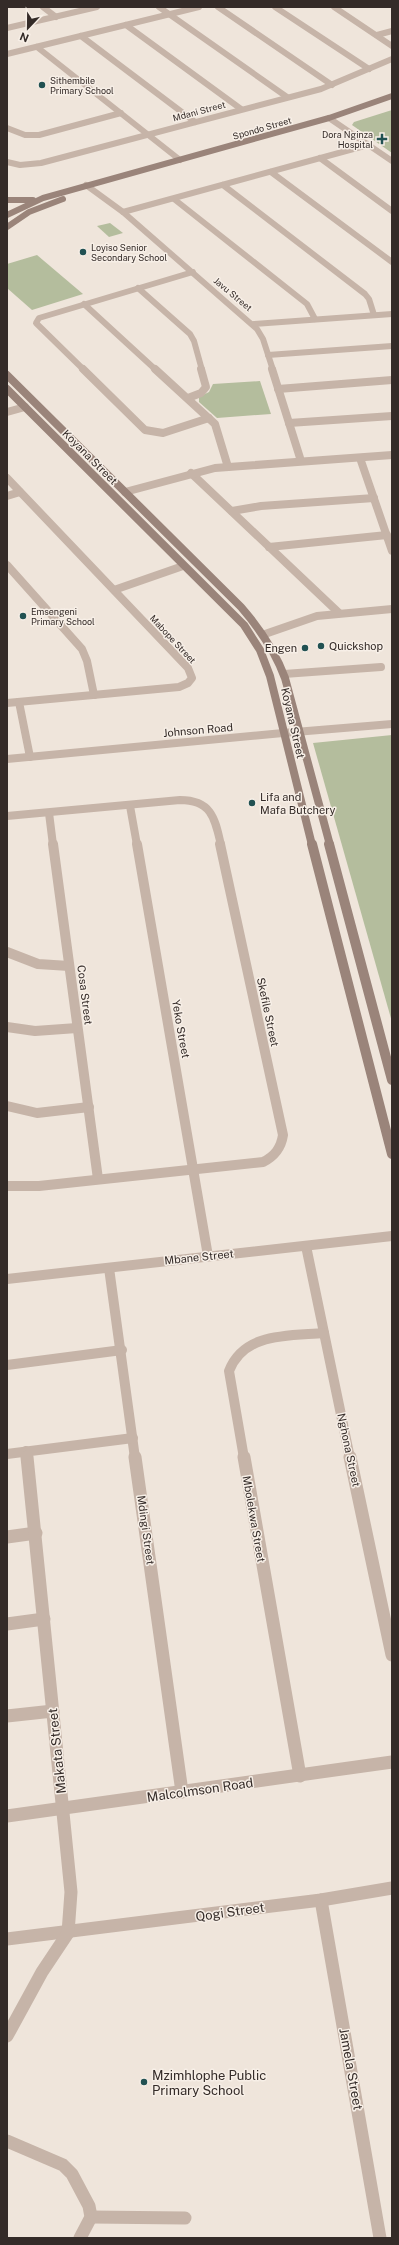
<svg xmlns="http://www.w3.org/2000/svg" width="399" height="2245" font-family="'Public Sans',sans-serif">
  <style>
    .green { fill: #b4bd9d }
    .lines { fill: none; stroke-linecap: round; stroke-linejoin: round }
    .minor-far3 { stroke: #c6b4a8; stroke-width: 6 }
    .minor-far2 { stroke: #c6b4a8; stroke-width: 8 }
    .minor-far1 { stroke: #c6b4a8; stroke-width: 10 }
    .minor { stroke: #c6b4a8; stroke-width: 13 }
    .tertiary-far1 { stroke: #c6b4a8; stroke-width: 6 }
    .tertiary { stroke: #c6b4a8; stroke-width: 8 }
    .secondary-far2 { stroke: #9a847a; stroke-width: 6 }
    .secondary-far1 { stroke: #9a847a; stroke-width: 8 }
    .secondary { stroke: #9a847a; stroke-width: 10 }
    .poi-dot { fill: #215152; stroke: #f7efe7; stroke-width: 1.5 }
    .labels { text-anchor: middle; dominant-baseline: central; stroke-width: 3; stroke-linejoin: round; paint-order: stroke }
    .far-poi-label { font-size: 9px; fill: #342b28; stroke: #f7efe7; text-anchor: start }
    .far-street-label { font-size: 9px; fill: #342b28; stroke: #f7efe7 }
    .street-label { font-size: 11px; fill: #342b28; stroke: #f7efe7 }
    .poi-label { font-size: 11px; fill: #342b28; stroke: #f7efe7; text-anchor: start }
    .near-street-label { font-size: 13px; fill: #342b28; stroke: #f7efe7 }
    .near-poi-label { font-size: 13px; fill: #342b28; stroke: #f7efe7; text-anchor: start }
  </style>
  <rect width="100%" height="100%" fill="#efe5db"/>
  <!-- green -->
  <g class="green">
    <polygon points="392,110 392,153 352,125 354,122"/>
    <polygon points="110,223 123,233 109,237 97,226"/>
    <polygon points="37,255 83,294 32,310 7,288 7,264"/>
    <polygon points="260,381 271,414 217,418 199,402 199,397 209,392 213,384"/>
    <polygon points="392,735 392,1022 313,743"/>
  </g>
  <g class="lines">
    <!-- minor-far3 -->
    <g class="minor-far3">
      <polyline points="43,7 56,17"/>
      <polyline points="159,7 287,97"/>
      <polyline points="218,7 332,85"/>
      <polyline points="275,7 369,69"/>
      <polyline points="334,7 392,46"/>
      <polyline points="126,25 241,109"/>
      <polyline points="7,28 97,7"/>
      <polyline points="377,35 392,31"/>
      <polyline points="81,36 195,122"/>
      <polyline points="37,47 180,160"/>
      <polyline points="7,54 199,7"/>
      <polyline points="7,128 25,135 39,135 121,113"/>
      <polyline points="320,158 392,211"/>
      <polyline points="7,162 20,165 41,163 321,89 392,59"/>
      <polyline points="271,172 392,262"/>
      <polyline points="86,185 123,212 257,329 263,339 273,370"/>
      <polyline points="223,185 365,294 369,299 374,315"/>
      <polyline points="174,199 307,304 315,319"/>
      <polyline points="123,212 368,145"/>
      <polyline points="138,288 190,334 194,341 202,370"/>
      <polyline points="84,304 156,370"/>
      <polyline points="254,324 392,314"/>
      <polyline points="268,355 392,346"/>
      <polyline points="84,370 36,323 39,318 193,272"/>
    </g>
    <!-- minor-far2 -->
    <g class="minor-far2">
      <polyline points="83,369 145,430 163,433 209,418"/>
      <polyline points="155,369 215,424 228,467"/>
      <polyline points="272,369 301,461"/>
      <polyline points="278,389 392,380"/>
      <polyline points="188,398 201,393 206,387 201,369"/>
      <polyline points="7,412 25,407"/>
      <polyline points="289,423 392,416"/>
      <polyline points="360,458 392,551"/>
      <polyline points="191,473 339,613"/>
      <polyline points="7,478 188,668 192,678 188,683 179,687 7,703"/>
      <polyline points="125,492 215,468 392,455"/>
      <polyline points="7,496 20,492"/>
      <polyline points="232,511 261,506 374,498"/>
      <polyline points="269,547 387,535"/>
      <polyline points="7,565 82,649 87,661 94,695"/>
      <polyline points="114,590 183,566"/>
      <polyline points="265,634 317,616 392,609"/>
      <polyline points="284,674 381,667"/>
      <polyline points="19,702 30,757"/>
      <polyline points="7,759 283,733"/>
      <polyline points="130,806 137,845"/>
      <polyline points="49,813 53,845"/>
      <path d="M7,816L180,800C212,800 215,819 221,845"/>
    </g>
    <!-- minor-far1 -->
    <g class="minor-far1">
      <polyline points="53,844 98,1179"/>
      <polyline points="137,844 208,1256"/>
      <polyline points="7,952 38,964 69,966"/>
      <polyline points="7,1027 35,1031 77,1028"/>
      <polyline points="7,1106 37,1113 89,1107"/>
      <path d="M7,1186H39L263,1162C275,1156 281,1148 283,1135L220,844"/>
      <polyline points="306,1246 350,1458"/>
      <polyline points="109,1268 135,1458"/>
      <polyline points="7,1279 392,1236"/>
      <polyline points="7,1365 122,1350"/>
      <polyline points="26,1451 27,1458"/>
      <polyline points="7,1454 133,1438"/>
      <path d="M244,1458L229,1371C244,1332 289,1336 324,1333"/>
    </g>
    <!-- minor -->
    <g class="minor">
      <polyline points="135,1457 182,1792"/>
      <polyline points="244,1457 300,1776"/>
      <polyline points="350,1457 392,1655"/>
      <polyline points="7,1537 36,1533"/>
      <polyline points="7,1624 44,1619"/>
      <polyline points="7,1716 53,1711"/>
      <polyline points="7,1816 392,1762"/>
      <polyline points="321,1900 380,2238"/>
      <polyline points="7,1939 321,1900 392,1888"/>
      <polyline points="7,2036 42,1972 68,1933 71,1892 27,1457"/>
      <polyline points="7,2141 63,2165 72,2174 89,2206 91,2217 80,2238"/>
      <polyline points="91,2217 185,2218"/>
    </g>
    <!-- tertiary-far1 -->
    <polyline class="tertiary-far1" points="329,118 392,161"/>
    <!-- tertiary -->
    <polyline class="tertiary" points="283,733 392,724"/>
    <!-- secondary-far2 -->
    <g class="secondary-far2">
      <polyline points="7,200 33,200"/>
      <polyline points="7,215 43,198 329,118 392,96"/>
      <polyline points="7,227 29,212 63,199"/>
    </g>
    <!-- secondary-far1 -->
    <g class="secondary-far1">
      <path d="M7,375L241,607C260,629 275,651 285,678L330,845"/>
      <polyline points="7,389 244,625 260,650 270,676 312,845"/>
    </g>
    <!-- secondary -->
    <g class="secondary">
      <polyline points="312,844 392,1154"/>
      <polyline points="329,844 392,1080"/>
    </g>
  </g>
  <!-- markers -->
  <g class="poi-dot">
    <circle cx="42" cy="85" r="4"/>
    <path d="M380 133h4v4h4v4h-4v4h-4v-4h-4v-4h4z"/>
    <circle cx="83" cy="252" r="4"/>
    <circle cx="23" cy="616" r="4"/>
    <circle cx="321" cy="646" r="4"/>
    <circle cx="305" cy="648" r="4"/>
    <circle cx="252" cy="803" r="4"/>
    <circle cx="144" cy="2082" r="4"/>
  </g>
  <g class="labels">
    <!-- far-poi labels -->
    <g class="far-poi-label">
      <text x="50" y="80">Sithembile<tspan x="50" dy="10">Primary School</tspan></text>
      <text x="373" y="134" text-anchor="end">Dora Nginza<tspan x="373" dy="10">Hospital</tspan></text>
      <text x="91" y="247">Loyiso Senior<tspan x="91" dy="10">Secondary School</tspan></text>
      <text x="31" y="611">Emsengeni<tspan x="31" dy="10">Primary School</tspan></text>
    </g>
    <!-- far-street labels -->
    <g class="far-street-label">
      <text transform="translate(199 111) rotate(-15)">Mdani Street</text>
      <text transform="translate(262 128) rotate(-16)">Spondo Street</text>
      <text transform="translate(233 294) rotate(40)">Javu Street</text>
      <text transform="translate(173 639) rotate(47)">Mabope Street</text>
    </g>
    <!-- street labels -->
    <g class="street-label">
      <text transform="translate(90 457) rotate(45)">Koyana Street</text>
      <text transform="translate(293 723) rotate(77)">Koyana Street</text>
      <text transform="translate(198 730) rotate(-5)">Johnson Road</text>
      <text transform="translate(85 995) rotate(83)">Cosa Street</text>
      <text transform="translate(268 1012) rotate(78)">Skefile Street</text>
      <text transform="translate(181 1029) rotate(80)">Yeko Street</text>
      <text transform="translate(199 1257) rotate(-6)">Mbane Street</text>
      <text transform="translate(349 1450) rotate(78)">Nghona Street</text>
      <text transform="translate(254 1519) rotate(80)">Mbolekwa Street</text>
      <text transform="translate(146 1530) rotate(82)">Mdingi Street</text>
    </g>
    <!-- poi labels -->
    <g class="poi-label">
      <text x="329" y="646">Quickshop</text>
      <text x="297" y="648" text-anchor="end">Engen</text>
      <text x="260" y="797">Lifa and<tspan x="260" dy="13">Mafa Butchery</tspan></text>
    </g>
    <!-- near-street labels -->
    <g class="near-street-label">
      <text transform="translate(57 1751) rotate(-96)">Makata Street</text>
      <text transform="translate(200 1790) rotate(-8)">Malcolmson Road</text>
      <text transform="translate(230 1912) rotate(-8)">Qogi Street</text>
      <text transform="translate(351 2069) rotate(80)">Jamela Street</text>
    </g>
    <!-- near-poi labels -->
    <g class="near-poi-label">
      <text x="152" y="2075">Mzimhlophe Public<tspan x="152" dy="15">Primary School</tspan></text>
    </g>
  </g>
  <!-- border -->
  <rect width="399" height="2245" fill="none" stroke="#342b28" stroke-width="16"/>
  <!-- north arrow -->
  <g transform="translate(28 28) rotate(202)" stroke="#f7efe7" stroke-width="3" paint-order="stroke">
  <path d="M0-3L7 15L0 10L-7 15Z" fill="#342b28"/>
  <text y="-6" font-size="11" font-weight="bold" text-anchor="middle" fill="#342b28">N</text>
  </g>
</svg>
